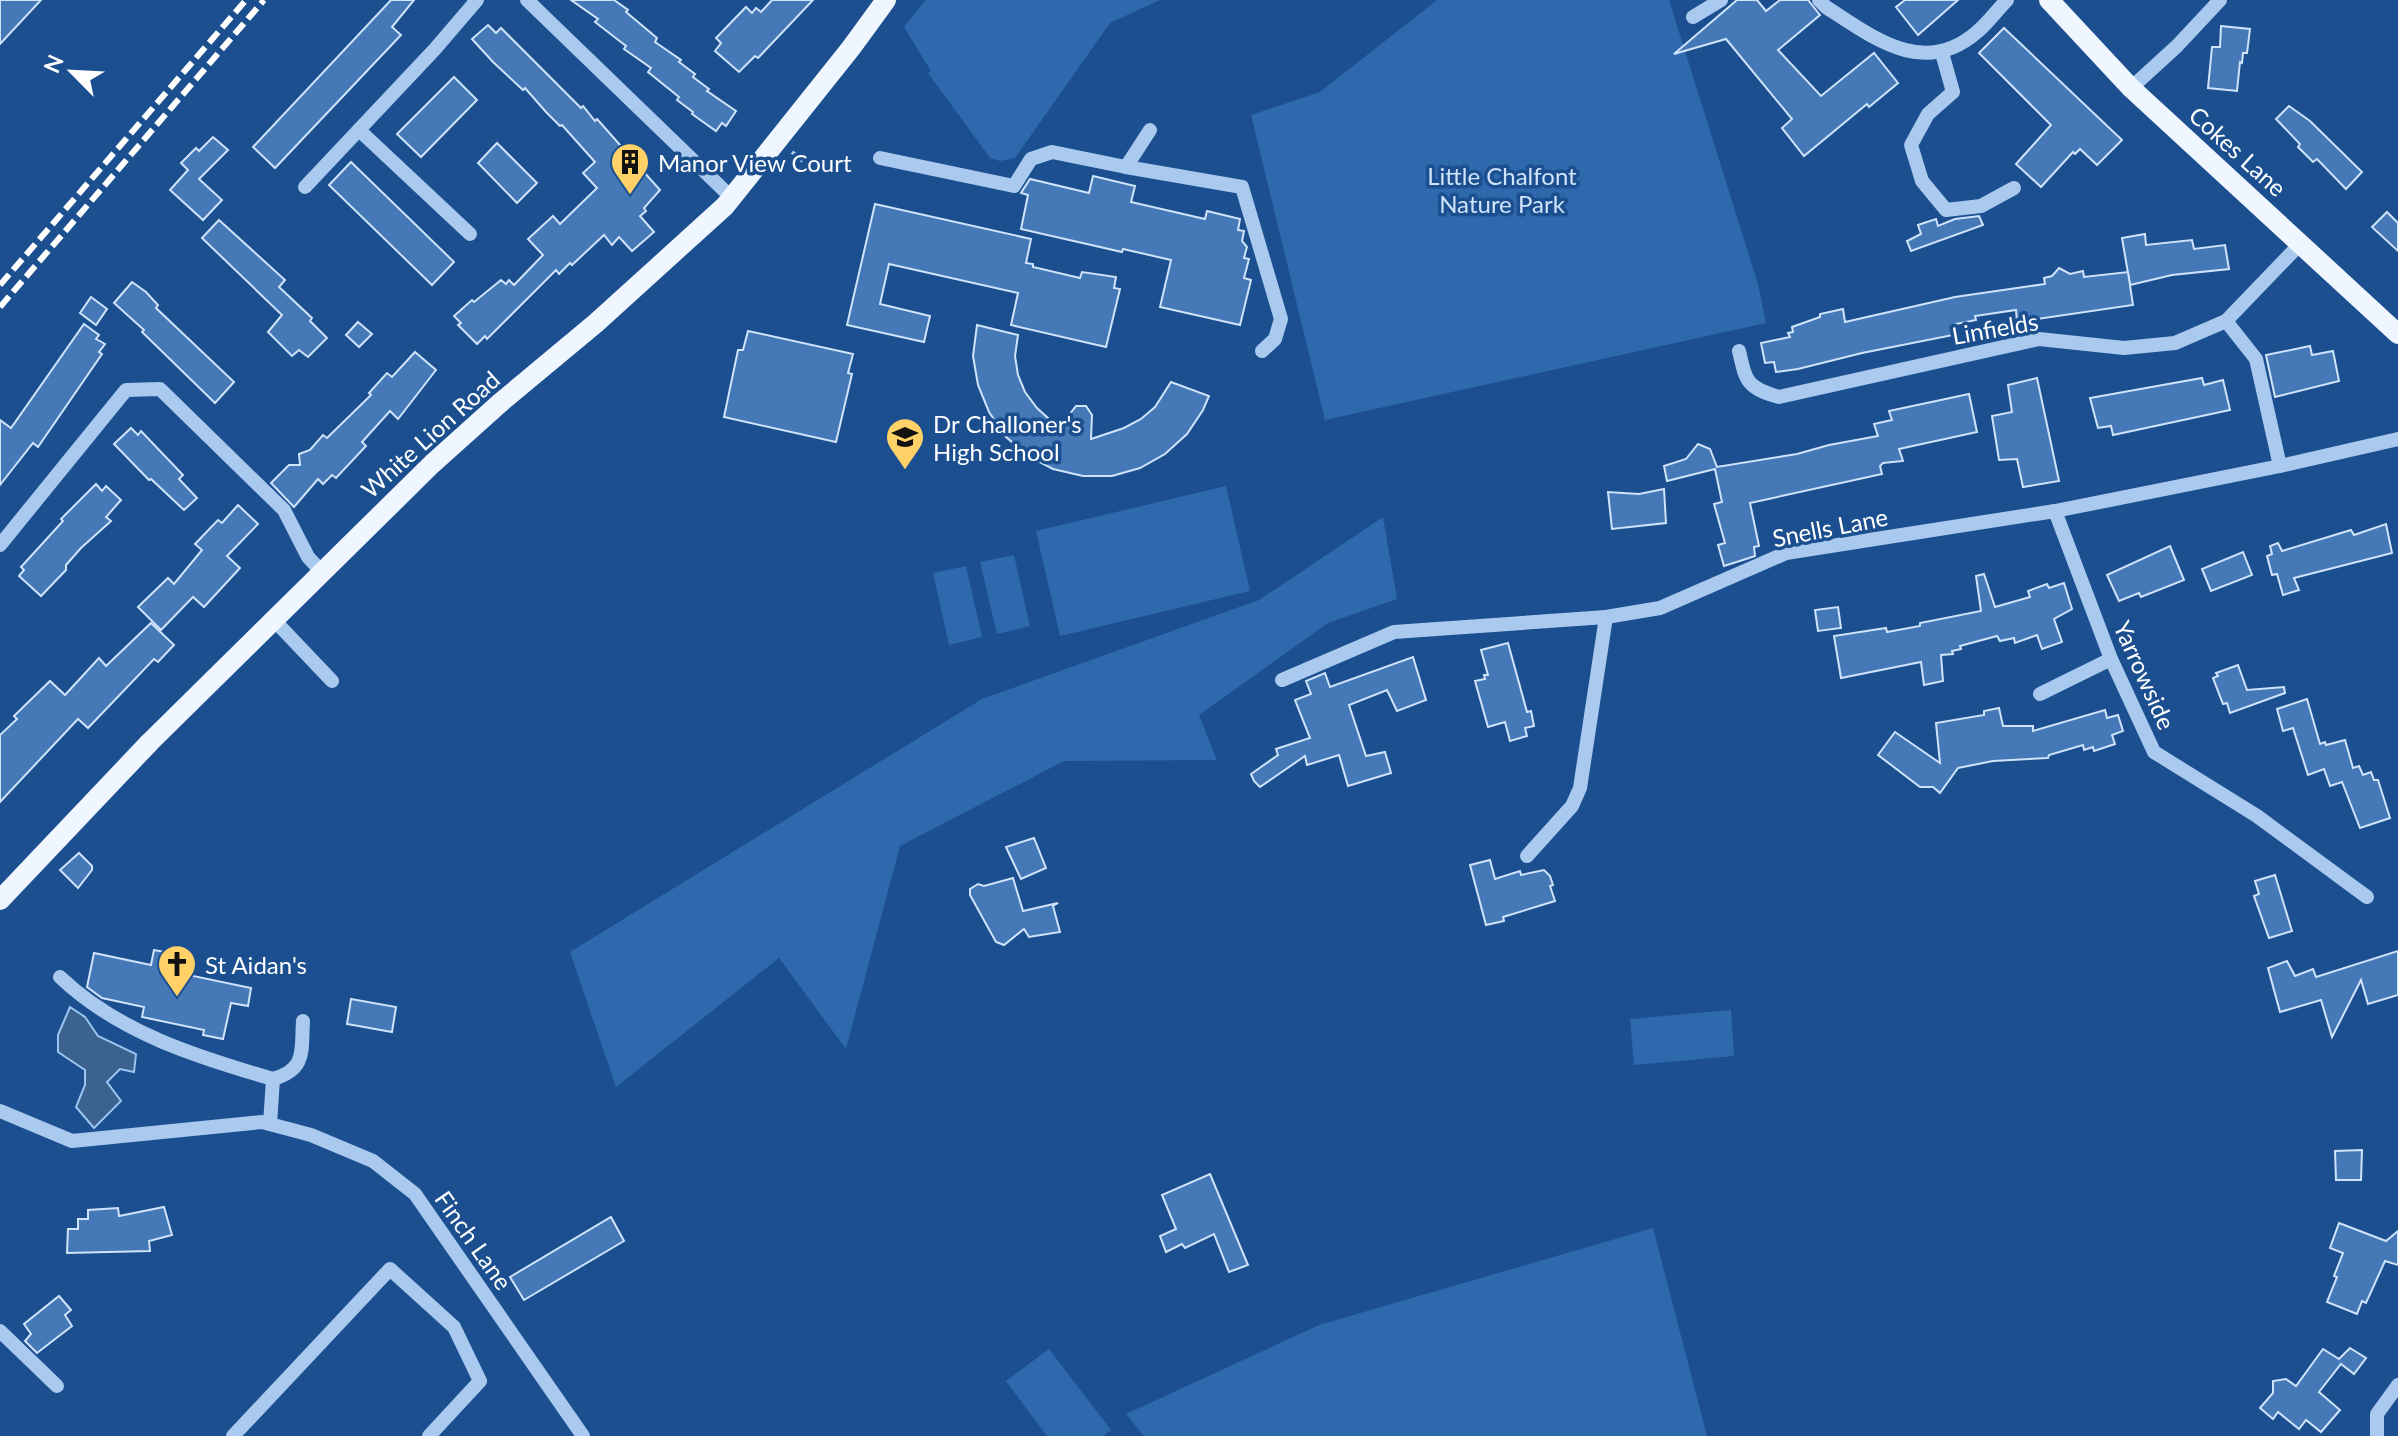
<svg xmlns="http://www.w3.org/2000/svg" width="2398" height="1436" font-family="Lato,sans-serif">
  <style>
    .green { fill: #2e69ad }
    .water { fill: #3c6290; stroke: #9cc4f0; stroke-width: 2 }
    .building { fill: #4478b7; stroke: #cfe3fa; stroke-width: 2 }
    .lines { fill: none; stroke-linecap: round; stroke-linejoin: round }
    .path { stroke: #a9c9ee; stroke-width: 4; stroke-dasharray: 4 6; stroke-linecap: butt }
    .minor { stroke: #a9c9ee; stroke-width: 14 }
    .major { stroke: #f0f6ff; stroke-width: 20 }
    .rail { stroke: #fff; stroke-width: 6; stroke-dasharray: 14 6; stroke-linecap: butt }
    .labels { text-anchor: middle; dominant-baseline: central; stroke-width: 7; stroke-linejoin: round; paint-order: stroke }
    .street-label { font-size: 24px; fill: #fff; stroke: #1b4f8f }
    .poi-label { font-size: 24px; fill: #fff; stroke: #1b4f8f; text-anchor: start }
    .park-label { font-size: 24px; fill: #cfe3fa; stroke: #1b4f8f }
  </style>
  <rect width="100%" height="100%" fill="#1b4f8f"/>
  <!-- green -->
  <g class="green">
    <polygon points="926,0 1160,0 1110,23 1015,158 1000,161 990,158 928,73 931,71 904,27"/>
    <polygon points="1437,0 1669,0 1758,284 1766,323 1325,420 1251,115 1320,92"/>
    <polygon points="1226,486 1250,591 1060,636 1036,531"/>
    <polygon points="1383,517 1397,599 1328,623 1199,715 1217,760 1064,761 900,846 846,1049 779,958 616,1087 570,952 982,699 1259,600"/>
    <polygon points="1014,555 1030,626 997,634 980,562"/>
    <polygon points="966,566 982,637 949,645 933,573"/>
    <polygon points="1731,1010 1734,1056 1634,1065 1630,1019"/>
    <polygon points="1653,1228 1707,1436 1144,1436 1126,1414 1319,1325"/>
    <polygon points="1049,1349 1111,1430 1103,1436 1047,1436 1006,1381"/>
  </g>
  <!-- water -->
  <polygon class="water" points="70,1007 85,1017 98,1036 136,1054 134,1072 120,1069 107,1082 121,1101 94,1128 76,1107 85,1085 85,1070 58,1052 58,1035"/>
  <!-- building -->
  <g class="building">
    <polygon points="0,0 41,0 0,44"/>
    <polygon points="391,0 414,0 392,27 401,35 275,168 253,147"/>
    <polygon points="571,0 614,0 628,10 626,12 657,38 655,42 681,60 679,62 695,74 693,77 709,89 707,91 736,111 726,126 722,123 716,131 692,114 693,112 677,100 679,97 648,72 651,68 624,49 626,46 595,22 598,19"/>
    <polygon points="772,0 813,0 758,58 755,56 739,72 715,51 721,43 716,38 746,7 752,13 756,8 761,12"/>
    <polygon points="1737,0 1757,0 1766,11 1780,0 1808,0 1820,15 1778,50 1821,96 1874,53 1898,83 1869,107 1867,104 1804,156 1782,128 1792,119 1726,39 1674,54"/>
    <polygon points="1905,0 1958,0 1918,35 1896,7"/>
    <polygon points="488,25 496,33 501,28 581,108 583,106 595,121 597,119 660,190 644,208 646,211 640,216 654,232 632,251 619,237 612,245 604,235 572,265 570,263 559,274 556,270 487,339 485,336 477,344 458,325 461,323 454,316 472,300 474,302 501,280 506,284 509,280 514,285 543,255 528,239 553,216 560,224 597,188 583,173 595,162 562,125 560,126 546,112 525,88 523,90 493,62 472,39"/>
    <polygon points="2221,26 2250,29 2247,53 2243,53 2242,63 2240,62 2237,91 2208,88 2212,47 2220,47"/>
    <polygon points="2004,28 2122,140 2097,165 2080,149 2075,154 2073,152 2041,187 2016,164 2051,125 1979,53"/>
    <polygon points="454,77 477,100 421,157 397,134"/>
    <polygon points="2289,106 2310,121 2362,172 2346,189 2317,159 2313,162 2298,147 2300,144 2276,119"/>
    <polygon points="213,137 228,150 199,179 222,200 203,220 170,190 188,170 181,163 196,148 199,151"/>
    <polygon points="497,143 537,183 517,203 478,163"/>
    <polygon points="351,162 454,262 432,285 329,185"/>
    <polygon points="1093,176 1135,186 1131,202 1205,219 1207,211 1240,219 1238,230 1244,231 1242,241 1247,247 1244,258 1249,259 1244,278 1251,280 1240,325 1160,307 1171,260 1123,249 1122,252 1021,229 1028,195 1021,193 1030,179 1089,193"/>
    <polygon points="875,204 1031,239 1026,263 1033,264 1033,267 1080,278 1082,272 1116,277 1114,288 1120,289 1106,347 1011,325 1018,293 889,264 880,304 930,316 924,342 847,325"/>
    <polygon points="2387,212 2398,223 2398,251 2372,227"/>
    <polygon points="1979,216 1983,225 1911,251 1907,241 1921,234 1918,225 1936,219 1938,226 1955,219"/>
    <polygon points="219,220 285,280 279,287 312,318 310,321 327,338 308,357 299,350 292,356 268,332 282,315 202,238"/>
    <polygon points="2145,234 2146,245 2192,240 2194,249 2225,245 2229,269 2172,275 2130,285 2122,238"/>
    <polygon points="2059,268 2070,274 2083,271 2084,277 2128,272 2133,305 2017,322 2016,310 1975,316 1976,320 1956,324 1958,334 1862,353 1798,369 1776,372 1774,362 1765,363 1761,343 1790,337 1788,333 1793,332 1792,327 1820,317 1820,314 1843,309 1845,322 1955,297 2045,284 2044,278 2052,276"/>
    <polygon points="132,282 146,292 158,305 156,308 234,382 215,403 142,332 144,330 114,303"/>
    <polygon points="91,297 107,309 96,325 80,313"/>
    <polygon points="358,322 372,334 359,347 346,335"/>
    <polygon points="84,324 99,335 96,339 105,344 99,352 102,354 38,447 33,443 0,485 0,420 11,428"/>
    <polygon points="977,325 1018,335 1015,356 1018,375 1025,392 1037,408 1059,428 1076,406 1086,406 1092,415 1091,439 1124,428 1141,419 1155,407 1171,382 1209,396 1203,410 1187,434 1165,454 1140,468 1112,476 1083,476 1053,469 1028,456 1005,436 989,412 978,385 973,356"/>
    <polygon points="748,331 853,354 848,373 852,374 836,442 724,417 738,350 743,350"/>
    <polygon points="2310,346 2312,355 2333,351 2339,381 2275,397 2266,355"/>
    <polygon points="415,352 436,370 398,419 390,411 362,442 366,446 336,478 332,475 323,484 318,479 294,507 271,483 289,465 300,465 299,454 310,450 323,435 327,438 371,395 369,393 387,373 392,377"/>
    <polygon points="2037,378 2059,481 2023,487 2017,459 1999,460 1992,416 2012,412 2008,385"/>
    <polygon points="2202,378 2204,385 2223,380 2230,410 2113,435 2111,426 2098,428 2090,398"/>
    <polygon points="1969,394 1977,432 1899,449 1903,461 1883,463 1880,466 1882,474 1750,503 1759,546 1754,547 1755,556 1746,559 1724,566 1718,545 1725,543 1714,504 1722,502 1715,469 1667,481 1664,466 1686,459 1698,444 1710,449 1717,467 1797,454 1829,445 1878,436 1874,424 1892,420 1889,411"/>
    <polygon points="131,428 138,435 141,431 183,475 179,479 197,498 184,510 151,479 149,480 114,444"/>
    <polygon points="96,484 102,491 106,486 121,500 106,517 111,521 81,548 66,565 66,570 41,596 19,576 24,570 21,567 63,521 61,519"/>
    <polygon points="1664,489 1666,523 1612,529 1608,492 1639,494"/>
    <polygon points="238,505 258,524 227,556 240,568 204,607 193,597 161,630 138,607 168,578 174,584 202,550 195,544 218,520 222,523"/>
    <polygon points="2386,524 2392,553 2294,578 2299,590 2283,595 2277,574 2272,575 2267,556 2272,554 2270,546 2278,543 2282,551 2351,530 2354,535"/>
    <polygon points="2170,546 2184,580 2141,597 2139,593 2119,601 2107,575"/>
    <polygon points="2243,552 2252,575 2211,591 2202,569"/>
    <polygon points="1984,574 1995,607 2030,597 2028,591 2047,584 2049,588 2064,583 2072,609 2054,619 2062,642 2042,649 2037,635 2015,643 2014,638 2000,641 1997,636 1960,646 1961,649 1952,651 1953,654 1941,655 1943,681 1924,685 1921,662 1841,678 1834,636 1886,628 1887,632 1920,626 1920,623 1981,611 1976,576"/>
    <polygon points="1838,607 1841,628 1818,631 1815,610"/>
    <polygon points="151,623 174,645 158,662 154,659 88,728 78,719 0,802 0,735 17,719 14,716 50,681 65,695 99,658 106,666"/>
    <polygon points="1508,643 1527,712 1531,711 1534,726 1525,728 1527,736 1510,741 1505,722 1488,727 1475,681 1485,679 1484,675 1488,675 1481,650"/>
    <polygon points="1413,657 1426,700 1397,711 1387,690 1349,705 1366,756 1385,752 1391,773 1348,786 1339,755 1307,765 1305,756 1260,787 1254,781 1251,774 1278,755 1276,749 1310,738 1295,700 1311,694 1306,681 1325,673 1330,687"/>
    <polygon points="2238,665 2247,690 2284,687 2285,693 2230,713 2227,703 2223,704 2213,678 2218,676 2216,673"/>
    <polygon points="2307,699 2320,744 2325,742 2326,745 2345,740 2353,768 2359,766 2363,775 2371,772 2374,780 2378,780 2390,818 2360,828 2342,782 2330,786 2324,769 2308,775 2293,728 2283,731 2277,709"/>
    <polygon points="1999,708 2003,726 2033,726 2033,731 2105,710 2107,718 2118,715 2123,731 2112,735 2115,744 2094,751 2093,747 2084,750 2083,745 2049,755 2048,758 1993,761 1958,768 1940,793 1933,787 1920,787 1878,755 1895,732 1940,763 1936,723 1984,715 1984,711"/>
    <polygon points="1034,838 1046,868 1021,879 1006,847"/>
    <polygon points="79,853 92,866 92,870 78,888 60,870"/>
    <polygon points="1490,860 1495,879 1520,871 1521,875 1544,870 1550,876 1553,885 1550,886 1555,901 1503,917 1504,921 1486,925 1470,865"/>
    <polygon points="2275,875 2292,931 2269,938 2254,896 2259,894 2255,881"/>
    <polygon points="1013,878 1023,911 1058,903 1053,906 1060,932 1029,937 1024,929 1004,945 996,942 970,895 970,889 978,884 984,886"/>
    <polygon points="154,950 181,955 178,970 193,973 193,976 251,988 248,1006 231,1003 223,1039 203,1035 204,1030 142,1017 144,1007 102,998 87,987 94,953 151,965"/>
    <polygon points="2398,951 2398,995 2368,1004 2361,980 2332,1037 2321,1000 2280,1012 2268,968 2287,961 2295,976 2313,969 2316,977"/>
    <polygon points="351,999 396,1007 392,1032 347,1024"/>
    <polygon points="2362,1150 2361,1180 2336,1180 2335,1151"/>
    <polygon points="1210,1174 1248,1265 1229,1272 1214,1234 1185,1248 1182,1244 1166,1252 1160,1236 1176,1229 1162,1195"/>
    <polygon points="164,1207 172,1235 149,1241 150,1251 67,1253 68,1229 78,1229 78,1219 88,1219 88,1210 118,1208 119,1216"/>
    <polygon points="611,1217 624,1241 524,1300 510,1277"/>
    <polygon points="2339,1223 2386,1241 2398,1231 2398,1265 2385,1261 2366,1303 2362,1301 2357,1314 2327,1302 2337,1277 2334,1276 2343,1253 2330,1248"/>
    <polygon points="59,1296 71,1310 65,1315 72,1326 37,1353 25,1341 31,1334 24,1324"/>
    <polygon points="2350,1348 2366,1358 2354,1374 2341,1364 2319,1392 2340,1410 2321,1432 2306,1420 2299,1429 2278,1412 2273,1419 2260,1408 2273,1393 2273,1381 2286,1379 2296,1386 2323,1349 2339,1359"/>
  </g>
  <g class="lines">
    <!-- path -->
    <polyline class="path" points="792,152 814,170"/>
    <!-- minor -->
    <g class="minor">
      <polyline points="527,0 732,198"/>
      <path d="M1819,0L1826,7C1874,38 1924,78 1977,32C1988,23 1997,10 2007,0"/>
      <polyline points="1693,17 1721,0"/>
      <polyline points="1942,53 1953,92 1928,114 1911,145 1922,181 1946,210 1981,206 2014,188"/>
      <polyline points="2131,88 2177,46 2220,0"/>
      <polyline points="359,130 470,234"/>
      <polyline points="880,158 1014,186 1031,159 1052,152 1126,167 1150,130"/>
      <polyline points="1126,167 1242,187 1281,319 1275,339 1262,351"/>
      <polyline points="305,187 435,49 477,0"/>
      <polyline points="2226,321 2256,359 2280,466"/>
      <path d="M1739,351C1746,382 1747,388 1779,397L2039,339L2124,348L2175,343L2226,321L2301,243"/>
      <polyline points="2055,511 2111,659 2154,752 2257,816 2367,897"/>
      <polyline points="0,545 126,390 160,389 284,510 308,557 321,571"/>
      <polyline points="273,619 332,681"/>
      <polyline points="1282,680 1394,632 1606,617 1660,608 1786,553 2055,511 2280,466 2398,439"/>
      <polyline points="2040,694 2111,659"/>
      <polyline points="1527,856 1572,806 1580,788 1606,617"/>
      <path d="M60,977C119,1033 197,1057 273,1079L270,1124"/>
      <path d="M273,1079C307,1069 301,1051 303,1021"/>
      <polyline points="0,1111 72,1141 262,1122 311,1135 373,1161 415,1194 583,1436"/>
      <polyline points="0,1331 57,1386"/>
      <polyline points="233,1436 390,1269 454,1327 480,1381 429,1436"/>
      <polyline points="2377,1436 2377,1414 2398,1385"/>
    </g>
    <!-- major -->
    <g class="major">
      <polyline points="2049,0 2131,88 2398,334"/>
      <polyline points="0,900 150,742 432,464 500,403 596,323 725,206 851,48 886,0"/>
    </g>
    <!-- rail -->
    <g class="rail">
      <polyline points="0,285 246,0"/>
      <polyline points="0,307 264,0"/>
    </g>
  </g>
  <!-- icons -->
  <defs>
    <g id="building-pin" transform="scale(2)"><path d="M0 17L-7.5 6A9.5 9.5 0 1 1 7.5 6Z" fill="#ffd166" stroke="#1b4f8f"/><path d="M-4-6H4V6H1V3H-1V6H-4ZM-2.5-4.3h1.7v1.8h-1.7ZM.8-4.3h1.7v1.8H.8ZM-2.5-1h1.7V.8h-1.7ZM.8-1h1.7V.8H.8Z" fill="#111"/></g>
    <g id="school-pin" transform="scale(2)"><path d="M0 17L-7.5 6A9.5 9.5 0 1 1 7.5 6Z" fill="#ffd166" stroke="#1b4f8f"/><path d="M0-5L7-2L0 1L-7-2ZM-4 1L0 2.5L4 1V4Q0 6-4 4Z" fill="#111"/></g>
    <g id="church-pin" transform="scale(2)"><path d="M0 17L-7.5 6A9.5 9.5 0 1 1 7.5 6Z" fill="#ffd166" stroke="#1b4f8f"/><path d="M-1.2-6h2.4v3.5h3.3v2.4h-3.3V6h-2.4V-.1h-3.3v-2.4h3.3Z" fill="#111"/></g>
  </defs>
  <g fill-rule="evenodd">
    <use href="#building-pin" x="630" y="162"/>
    <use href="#school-pin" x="905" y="437"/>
    <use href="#church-pin" x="177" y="964"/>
  </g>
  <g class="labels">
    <!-- street labels -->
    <g class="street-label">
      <text transform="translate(2238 151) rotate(42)">Cokes Lane</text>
      <text transform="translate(1995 328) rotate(-10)">Linfields</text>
      <text transform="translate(430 434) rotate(-42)">White Lion Road</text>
      <text transform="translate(1830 527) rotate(-11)">Snells Lane</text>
      <text transform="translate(2145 675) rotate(66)">Yarrowside</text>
      <text transform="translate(474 1240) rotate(55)">Finch Lane</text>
    </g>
    <!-- poi labels -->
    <g class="poi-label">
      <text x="658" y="162">Manor View Court</text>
      <text x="933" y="423">Dr Challoner's<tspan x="933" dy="28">High School</tspan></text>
      <text x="205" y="964">St Aidan's</text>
    </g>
    <!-- park labels -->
    <g class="park-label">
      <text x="1502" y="175">Little Chalfont<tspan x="1502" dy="28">Nature Park</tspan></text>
    </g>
  </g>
  <!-- north arrow -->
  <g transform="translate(72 72) rotate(294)" stroke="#1b4f8f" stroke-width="6" paint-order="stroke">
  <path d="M0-6L14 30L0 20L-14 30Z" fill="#ffffff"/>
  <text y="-12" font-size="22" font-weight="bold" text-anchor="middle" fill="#ffffff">N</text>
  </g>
</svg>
